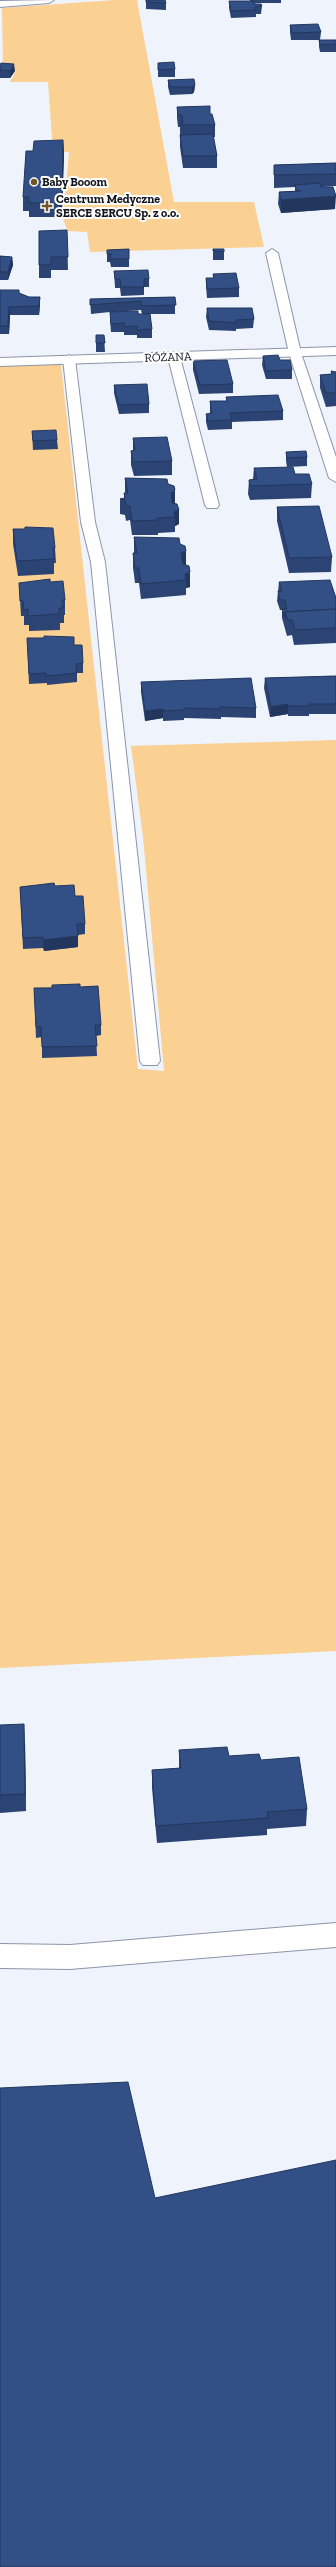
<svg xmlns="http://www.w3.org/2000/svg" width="336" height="2567" font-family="'Zilla Slab',serif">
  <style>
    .green { fill: #fbd093 }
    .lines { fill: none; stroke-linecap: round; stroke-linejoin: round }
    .service-casing { stroke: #8b95a8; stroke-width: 2 }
    .minor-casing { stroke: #8b95a8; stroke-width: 2 }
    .tertiary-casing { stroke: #8b95a8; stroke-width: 2 }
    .service { fill: #fff; fill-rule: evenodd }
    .minor { fill: #fff; fill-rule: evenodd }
    .tertiary { fill: #fff; fill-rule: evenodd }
    .wall { fill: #2b4473; fill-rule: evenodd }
    .shaded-wall { fill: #23375e }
    .building { fill: #324f86; stroke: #23375e }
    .poi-dot { fill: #715428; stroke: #fff; stroke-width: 1.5 }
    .labels { text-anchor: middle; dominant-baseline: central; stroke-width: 4; stroke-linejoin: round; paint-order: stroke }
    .far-poi-label { font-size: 12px; font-weight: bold; fill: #0f1219; stroke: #fff; text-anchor: start }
    .far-street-label { font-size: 12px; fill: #0f1219; stroke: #fff }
  </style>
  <rect width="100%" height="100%" fill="#eff4fc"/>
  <!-- green -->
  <g class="green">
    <polygon points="114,0 137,0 174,202 254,202 264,247 90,252 87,232 68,231 63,219 69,152 53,152 48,82 10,82 16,71 3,70 2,8"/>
    <polygon points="61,364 138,1069 164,1071 143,837 131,746 336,740 336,1651 0,1668 0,366"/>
  </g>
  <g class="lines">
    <!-- service casing -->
    <g class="service-casing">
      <g id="service">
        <polygon points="272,249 278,253 301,353 336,457 336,482 329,478 289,353 266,253"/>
        <polygon points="174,353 180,357 219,505 217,508 207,508 205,505 168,357"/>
        <polygon points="69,355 75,359 95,522 105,562 160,1061 157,1065 143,1065 140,1061 91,562 81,522 63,359"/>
      </g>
    </g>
    <!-- minor casing -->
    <g class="minor-casing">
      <g id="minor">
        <polygon points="336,347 336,355 0,366 0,358"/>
        <polygon points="336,1923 336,1947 70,1969 0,1968 0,1944 70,1945"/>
      </g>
    </g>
    <!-- tertiary casing -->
    <g class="tertiary-casing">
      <polygon id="tertiary" points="54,0 49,3 0,7 0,1"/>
    </g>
    <!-- service -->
    <use href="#service" class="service"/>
    <!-- minor -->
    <use href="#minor" class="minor"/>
    <!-- tertiary -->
    <use href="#tertiary" class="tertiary"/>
  </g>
  <!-- wall -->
  <g class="wall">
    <polygon points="146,0 166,3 166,10 146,9"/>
    <polygon points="250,0 281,0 281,3 254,3 262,6 261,14 256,14 256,17 231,18 229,8 229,1 250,1"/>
    <polygon points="290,25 321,32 320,40 291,40 290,32"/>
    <polygon points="319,40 336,40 336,52 320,52 319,47"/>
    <polygon points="158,63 175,69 175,77 158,77"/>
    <polygon points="0,65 15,71 10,78 0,78"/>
    <polygon points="168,80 195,85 194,92 192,94 170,95 168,87"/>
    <polygon points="177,107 210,114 215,125 215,137 213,137 217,156 217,168 183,168 180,147 180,127 178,127 177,118"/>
    <polygon points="63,140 64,154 62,211 60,217 29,217 29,211 23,211 23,197 33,151"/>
    <polygon points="336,163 336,186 321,187 335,209 281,213 278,204 279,192 295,191 295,187 274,188 274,165"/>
    <polygon points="67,230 68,270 51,270 51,278 39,278 39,265"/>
    <polygon points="129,249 129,267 111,267 110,262 107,262 107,250"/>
    <polygon points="224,249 224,260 213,260 213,251"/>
    <polygon points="0,256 12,257 13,265 8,280 0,280"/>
    <polygon points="114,271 149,279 149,287 144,287 144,295 121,296 120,288 115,288"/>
    <polygon points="213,274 239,288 239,297 207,298 206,286 206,278 213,278"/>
    <polygon points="0,290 19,293 29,297 40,297 40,305 39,315 10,315 9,334 0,334"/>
    <path d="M175,297V314H150L152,329V338H137V335H124V332H111L110,320V312L91,314L90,299ZM141,310L142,314L115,312Z"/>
    <polygon points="207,308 254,319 253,328 236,329 236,331 209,330 206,317"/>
    <polygon points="96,335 104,335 105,352 96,352"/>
    <polygon points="263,356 280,360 292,370 292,379 266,379 262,365"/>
    <polygon points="193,361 233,384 233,393 199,394 193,370"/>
    <polygon points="331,371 336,372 336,406 326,407 320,388 320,375 331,374"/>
    <polygon points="114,385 149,404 149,413 119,414 114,393"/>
    <polygon points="226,397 283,411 283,420 232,422 232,429 208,430 206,422 206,414 210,413 210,401 226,401"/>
    <polygon points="32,431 57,440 58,449 33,450"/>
    <polygon points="133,438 172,461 172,475 134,476 131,465 131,451 133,450"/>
    <polygon points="286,452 307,457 307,466 287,467 286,461"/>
    <polygon points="254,468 295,474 312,484 311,498 250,500 248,494 249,480 253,479"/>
    <polygon points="125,478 168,484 175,504 179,510 179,524 175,526 175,532 158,533 158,535 132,535 130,520 126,521 125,515 120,514 120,499 124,499 124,493 125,493"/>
    <polygon points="277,507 332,557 331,572 289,573 277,521"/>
    <polygon points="13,529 55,548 56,563 54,563 54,574 18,576 13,544"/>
    <polygon points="134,537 180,544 186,565 190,587 186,588 186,595 141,599 139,583 135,583 134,575 133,568 133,553 134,553"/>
    <polygon points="50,582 65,600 65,615 64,615 64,623 60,623 60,630 29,631 29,625 24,625 24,616 21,616 19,583"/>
    <polygon points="279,582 336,598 336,643 294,645 292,635 287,636 282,618 282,610 280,610 277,601"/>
    <polygon points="27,638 74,645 83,663 83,673 77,673 77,682 47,685 47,683 29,684"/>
    <polygon points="336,676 336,714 309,714 309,716 288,716 288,714 270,717 264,688 265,678"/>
    <polygon points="141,682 256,708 256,718 221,717 221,719 184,718 184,720 163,721 163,718 145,721 141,692"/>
    <polygon points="55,886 75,896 85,924 85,934 78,935 78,947 44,951 43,948 23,949 20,887"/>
    <polygon points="80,987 101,1025 101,1035 96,1036 97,1056 42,1058 42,1037 36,1038 34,988"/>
    <polygon points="0,1725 25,1742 26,1811 0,1813"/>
    <polygon points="179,1750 261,1760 307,1809 306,1826 267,1829 267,1835 157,1843 152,1788 152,1770 179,1768"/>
  </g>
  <!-- shaded-wall -->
  <g class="shaded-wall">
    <polygon points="14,64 15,71 10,78 10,71"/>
    <polygon points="195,85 194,92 192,94 192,87"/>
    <polygon points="63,140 64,154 62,211 60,217 59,203"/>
    <polygon points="336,196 335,209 281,213 281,200"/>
    <polygon points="12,257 13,265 8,280 8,272"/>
    <polygon points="40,297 40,305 39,315 39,306"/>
    <polygon points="9,307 10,315 9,334 8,326"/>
    <polygon points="175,490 175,505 171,507 171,493"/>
    <polygon points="179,510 179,524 175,526 175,517 174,512"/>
    <polygon points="186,551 186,566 181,568 181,553"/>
    <polygon points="190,572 190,587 186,588 186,580 185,574"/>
    <polygon points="288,704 288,714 270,717 271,707"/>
    <polygon points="163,709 163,718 145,721 145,711"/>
    <polygon points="78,936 78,947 44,951 43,940"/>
    <polygon points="24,1724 25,1742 26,1811 25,1794"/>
  </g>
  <!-- building -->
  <g class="building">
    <polygon points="146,0 165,0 166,3 146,2"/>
    <polygon points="229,1 253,1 254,4 261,4 262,6 255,7 256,10 231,11"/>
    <polygon points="318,24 321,32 292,33 290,25"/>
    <polygon points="319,40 336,40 336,44 320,45"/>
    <polygon points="174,62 175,69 158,70 158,63"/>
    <polygon points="1,63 14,64 10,71 0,70 0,65"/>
    <polygon points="194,79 195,85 192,87 170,87 168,80"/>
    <polygon points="210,106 210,114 212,114 215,125 181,125 180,123 183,123 182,115 178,115 177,107"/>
    <polygon points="213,134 217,156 183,156 180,135"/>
    <polygon points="63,140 62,197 59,203 29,203 29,197 23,197 26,151 33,151 34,141"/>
    <polygon points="336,163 336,174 274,175 274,165"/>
    <polygon points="320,183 321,187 333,187 336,196 281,200 279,192 301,191 296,190 295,185"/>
    <polygon points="67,230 68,257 51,257 51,265 39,265 39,231"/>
    <polygon points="129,249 129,259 110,259 111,254 107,254 107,250"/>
    <polygon points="213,249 224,249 224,252 213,251"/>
    <polygon points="0,256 12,257 8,272 0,272"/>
    <polygon points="148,270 149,279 144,279 144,287 121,287 120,279 115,279 114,271"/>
    <polygon points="236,273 239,288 207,289 206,278 214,278 213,274"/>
    <polygon points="0,290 19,290 19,293 29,297 40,297 39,306 9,307 8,326 0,326"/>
    <polygon points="175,297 176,305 142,306 141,301 90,305 90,299"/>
    <polygon points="207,308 252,308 254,319 236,320 236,323 209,321"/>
    <polygon points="138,311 138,314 150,314 152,329 137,330 137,326 124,327 124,323 111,324 110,312"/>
    <polygon points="96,335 104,335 105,343 96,343"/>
    <polygon points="278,355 280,360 290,360 292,370 266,371 263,356"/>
    <polygon points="227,360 233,384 200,385 193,361"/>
    <polygon points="331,371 336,372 336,393 326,393 320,375 332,374"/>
    <polygon points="147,384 149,404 119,405 114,385"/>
    <polygon points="278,395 283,411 230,413 232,420 208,421 206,414 212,413 210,401 227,401 226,397"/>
    <polygon points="56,430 57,440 33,441 32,431"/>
    <polygon points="167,437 172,461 133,462 131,451 135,450 133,438"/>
    <polygon points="306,451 307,457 287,458 286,452"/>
    <polygon points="293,467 295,474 309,474 312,484 250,486 249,480 257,479 254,468"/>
    <polygon points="125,478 167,479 168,484 174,486 175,490 171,493 172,503 177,504 179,510 174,512 175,517 157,518 158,520 132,521 130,506 126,506 125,500 120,499 125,498 124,493 128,493"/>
    <polygon points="319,506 332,557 289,558 277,507"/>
    <polygon points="25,527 53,528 55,548 53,548 54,559 17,561 13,529 25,529"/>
    <polygon points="134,537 179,538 180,544 185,546 186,551 181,553 183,564 189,566 190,572 185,574 186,580 141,584 139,568 135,568 134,560 133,553 137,553"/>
    <polygon points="50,579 50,582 63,581 65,600 62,600 63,608 59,608 59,614 28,616 28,609 24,610 23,601 20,601 19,583"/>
    <polygon points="330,580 336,598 336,609 285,612 285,617 282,609 287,609 285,600 280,600 278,591 282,591 279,582"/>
    <polygon points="336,609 336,628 295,630 292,620 288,620 285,612"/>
    <polygon points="44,636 74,637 74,645 82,645 83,663 76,664 77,673 46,676 46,673 29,674 27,638 44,638"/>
    <polygon points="336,676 336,704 309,704 310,706 288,706 288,704 271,707 265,678"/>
    <polygon points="251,678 256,708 220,707 221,709 184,708 184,710 163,711 163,709 145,711 141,682"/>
    <polygon points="54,883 55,886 74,885 75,896 83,896 85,924 77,924 78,936 43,940 43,937 23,938 20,887"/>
    <polygon points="80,984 80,987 98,986 101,1025 95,1025 97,1046 42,1047 41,1027 36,1027 34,988 52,988 52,985"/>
    <polygon points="24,1724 25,1794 0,1795 0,1725"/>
    <polygon points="227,1747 229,1756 259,1754 261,1760 299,1757 307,1809 267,1812 268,1818 156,1826 152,1770 181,1768 179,1750"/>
    <polygon points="128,2082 155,2198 336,2160 336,2567 0,2567 0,2088"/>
  </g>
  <!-- markers -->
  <g class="poi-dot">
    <circle cx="34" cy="182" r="4"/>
    <path d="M45 200h4v4h4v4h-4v4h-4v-4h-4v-4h4z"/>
  </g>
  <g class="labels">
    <!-- far-poi labels -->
    <g class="far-poi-label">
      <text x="42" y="182">Baby Booom</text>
      <text x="56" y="199">Centrum Medyczne<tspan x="56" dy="14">SERCE SERCU Sp. z o.o.</tspan></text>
    </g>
    <!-- far-street labels -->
    <g class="far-street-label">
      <text transform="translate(168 357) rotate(-2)">RÓŻANA</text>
    </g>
  </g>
</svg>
